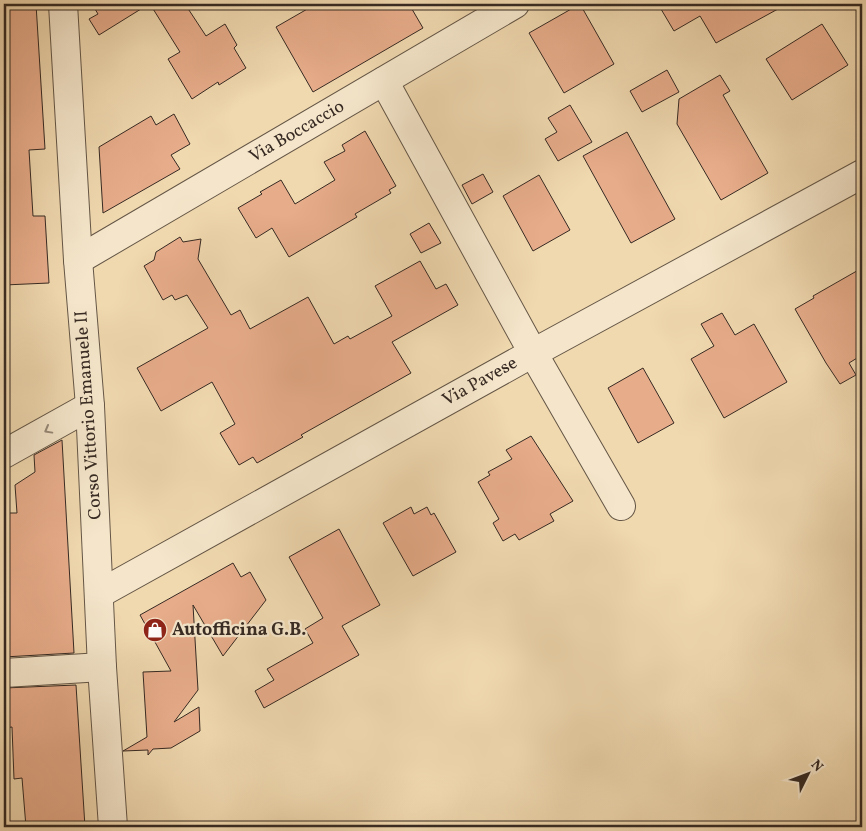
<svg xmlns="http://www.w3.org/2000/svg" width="866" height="831" font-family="Vollkorn,serif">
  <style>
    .building { fill: #e7ac8a; stroke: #362a23 }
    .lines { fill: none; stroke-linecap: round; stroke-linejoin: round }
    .minor-casing { stroke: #645646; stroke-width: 30 }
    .tertiary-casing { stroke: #645646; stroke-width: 30 }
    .minor { stroke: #f5e6cb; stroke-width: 28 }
    .tertiary { stroke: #f5e6cb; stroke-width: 28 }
    .oneway { stroke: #968877 }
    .labels { text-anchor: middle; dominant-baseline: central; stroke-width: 4.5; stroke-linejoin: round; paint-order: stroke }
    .street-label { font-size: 18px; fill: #362a23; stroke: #f5e6cb }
    .poi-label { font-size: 18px; font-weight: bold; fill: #362a23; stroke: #f5e6cb; text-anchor: start }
  </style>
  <rect width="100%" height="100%" fill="#f0d8af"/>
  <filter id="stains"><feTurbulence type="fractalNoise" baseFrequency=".004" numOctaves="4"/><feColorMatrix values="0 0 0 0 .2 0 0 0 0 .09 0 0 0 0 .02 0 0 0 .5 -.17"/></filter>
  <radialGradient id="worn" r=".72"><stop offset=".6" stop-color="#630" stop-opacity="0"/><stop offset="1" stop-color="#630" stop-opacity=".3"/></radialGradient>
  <!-- building -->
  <g class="building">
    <polygon points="4,4 36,4 45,149 29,150 33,216 45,216 49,283 4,285"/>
    <polygon points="92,4 149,4 99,35 89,19 98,14"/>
    <polygon points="150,4 185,4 206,36 225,24 237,45 234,48 246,68 219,85 218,82 192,99 168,59 180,52"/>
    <polygon points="316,4 409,4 423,28 313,92 276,27"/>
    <polygon points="580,4 614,64 564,93 529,33"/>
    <polygon points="658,4 787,4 716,43 700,16 674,31"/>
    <polygon points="822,24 848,65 792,100 766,59"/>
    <polygon points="667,70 679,92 642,112 630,91"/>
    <polygon points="720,75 730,91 723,95 768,173 721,200 677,124 679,99"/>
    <polygon points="570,105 592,142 558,161 545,139 557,132 548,118"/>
    <polygon points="174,114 190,144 171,155 180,169 103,213 99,147 151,116 156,125"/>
    <polygon points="365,131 396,186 389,190 391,193 355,214 357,217 289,257 272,228 256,238 238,208 262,194 260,192 281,180 295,204 335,180 324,162 345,151 342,145"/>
    <polygon points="627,132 675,219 631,243 583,156"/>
    <polygon points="483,174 493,192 472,204 462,185"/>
    <polygon points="539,175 570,230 533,251 503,196"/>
    <polygon points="429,223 441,243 421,253 410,234"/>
    <polygon points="180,237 183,242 201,239 198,259 231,315 240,310 250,329 308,297 334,344 348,336 350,339 392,316 375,286 420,261 436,289 446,284 458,305 392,342 411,373 301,435 303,437 257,463 253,457 239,465 220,433 235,424 212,382 161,411 137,368 208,328 187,295 175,300 172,295 163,300 144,266 154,260 156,252"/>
    <polygon points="862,268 862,355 849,363 856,375 840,384 826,363 795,309 814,298 813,296"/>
    <polygon points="722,313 735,335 754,324 787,382 724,418 691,359 714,346 701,324"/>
    <polygon points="643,368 674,423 638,443 608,388"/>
    <polygon points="531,436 573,501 550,514 554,521 519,540 515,534 503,541 493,523 499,519 478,482 490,475 488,472 512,459 506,450"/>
    <polygon points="62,440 74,653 4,657 4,513 17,513 15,485 35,472 34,455"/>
    <polygon points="411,507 414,514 427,507 431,515 434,513 456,552 413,576 383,523"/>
    <polygon points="339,529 380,605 342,626 359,655 264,708 255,691 274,680 267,669 313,643 305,629 323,618 289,557"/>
    <polygon points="233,563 241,577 250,572 266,600 223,656 193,605 198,690 174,722 199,707 200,731 171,748 153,749 148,755 148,750 123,751 147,737 143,672 171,671 140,615"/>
    <polygon points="76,685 85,827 26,827 22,778 14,779 12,727 4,728 4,688"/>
  </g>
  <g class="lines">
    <!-- minor casing -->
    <g class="minor-casing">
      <g id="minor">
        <polyline points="384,81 533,353 621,506"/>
        <polyline points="78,260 515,4"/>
        <polyline points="4,454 90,406"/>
        <polyline points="99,594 533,353 862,174"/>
        <polyline points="4,673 102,667"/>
      </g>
    </g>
    <!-- tertiary casing -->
    <g class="tertiary-casing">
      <polyline id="tertiary" points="63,4 78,260 90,406 102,667 113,827"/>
    </g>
    <!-- minor -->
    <use href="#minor" class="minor"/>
    <!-- tertiary -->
    <use href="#tertiary" class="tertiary"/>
  </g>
  <!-- one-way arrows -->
  <defs><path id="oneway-chevron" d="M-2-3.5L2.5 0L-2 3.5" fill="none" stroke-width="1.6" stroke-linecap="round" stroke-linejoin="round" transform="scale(1.25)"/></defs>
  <use class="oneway" href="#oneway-chevron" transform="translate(48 430) rotate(151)"/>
  <!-- icons -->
  <defs>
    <g id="shop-disc" transform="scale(1.25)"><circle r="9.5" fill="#8f2418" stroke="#f5e6cb"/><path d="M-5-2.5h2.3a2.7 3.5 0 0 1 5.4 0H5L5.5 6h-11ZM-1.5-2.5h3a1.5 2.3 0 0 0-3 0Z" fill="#fff"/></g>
  </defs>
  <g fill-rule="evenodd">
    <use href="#shop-disc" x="155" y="630"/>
  </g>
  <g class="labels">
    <!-- street labels -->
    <g class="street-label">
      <text transform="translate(297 132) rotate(-30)">Via Boccaccio</text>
      <text transform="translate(480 382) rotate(-29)">Via Pavese</text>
      <text transform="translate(89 415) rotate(-94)">Corso Vittorio Emanuele II</text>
    </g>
    <!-- poi labels -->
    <g class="poi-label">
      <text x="172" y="630">Autofficina G.B.</text>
    </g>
  </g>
  <!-- margin -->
  <rect width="866" height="831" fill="none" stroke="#f0d8af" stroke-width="20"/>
  <rect x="5" y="5" width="856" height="821" fill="none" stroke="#362a23" stroke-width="2.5"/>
  <rect x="10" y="10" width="846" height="811" fill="none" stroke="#362a23"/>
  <!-- north arrow -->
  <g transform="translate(808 774) rotate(48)" stroke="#f5e6cb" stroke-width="4" paint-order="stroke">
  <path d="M0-4L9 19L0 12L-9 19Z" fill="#362a23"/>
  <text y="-8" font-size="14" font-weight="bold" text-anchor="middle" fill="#362a23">N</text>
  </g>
  <rect width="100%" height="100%" filter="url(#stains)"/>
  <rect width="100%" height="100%" fill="url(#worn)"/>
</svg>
